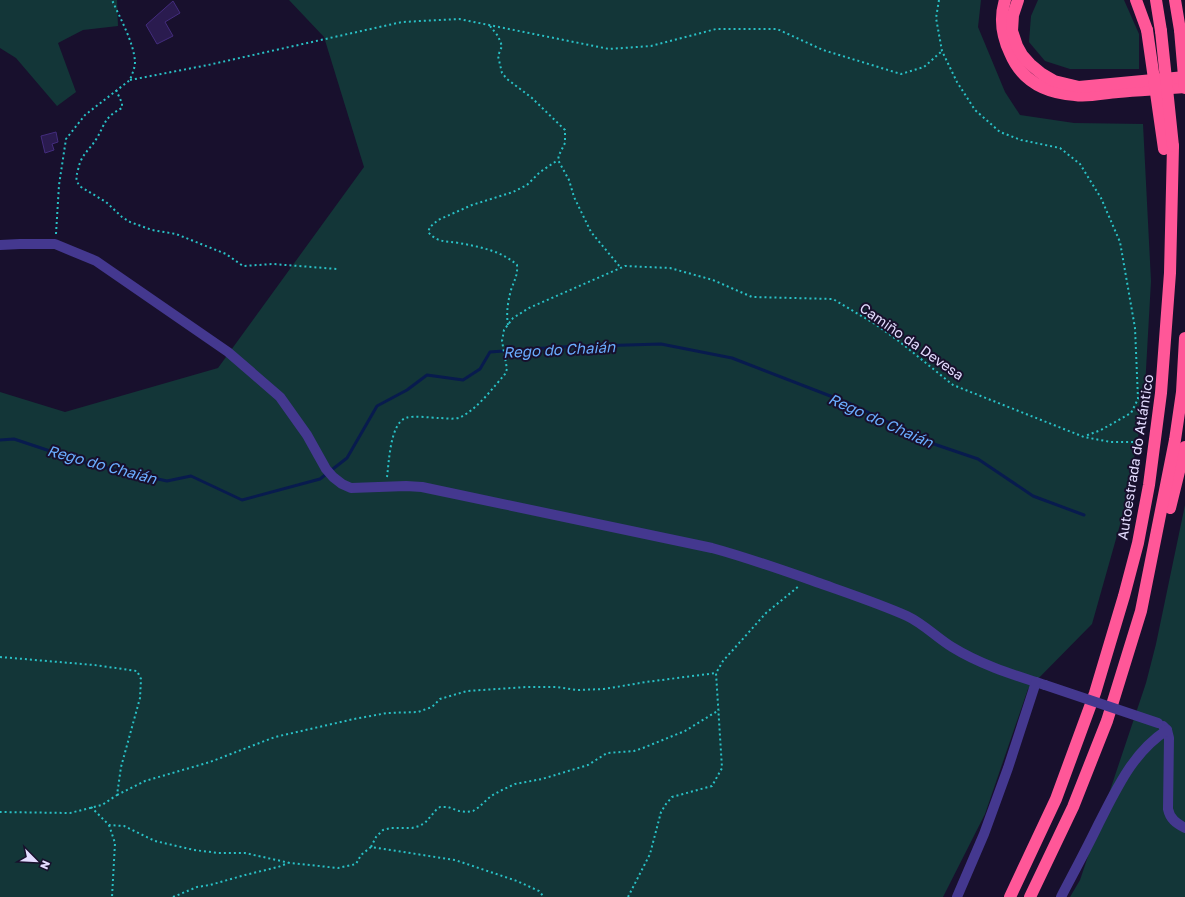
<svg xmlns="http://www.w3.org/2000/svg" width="1185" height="897" font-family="'Golos Text',sans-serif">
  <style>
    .green { fill: #133638 }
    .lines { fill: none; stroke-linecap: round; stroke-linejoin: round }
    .stream { stroke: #081b4e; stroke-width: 3 }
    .building { fill: #2a1b4f; stroke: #432c7d }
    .path { stroke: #29c1c6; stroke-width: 2; stroke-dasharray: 2 3; stroke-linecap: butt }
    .minor { stroke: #44388f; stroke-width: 10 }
    .highway { stroke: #ff5798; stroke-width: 12 }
    .minor-bridge { stroke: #44388f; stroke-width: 10 }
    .highway-bridge { stroke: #ff5798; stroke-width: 12 }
    .labels { text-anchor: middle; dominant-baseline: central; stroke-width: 4; stroke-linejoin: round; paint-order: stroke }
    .street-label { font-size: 14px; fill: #e3dcff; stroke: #18102d }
    .water-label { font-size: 15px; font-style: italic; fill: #6aadff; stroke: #18102d }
  </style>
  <rect width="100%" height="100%" fill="#18102d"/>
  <!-- green -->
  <g class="green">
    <polygon points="0,0 117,0 118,26 83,30 58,43 76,92 57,106 16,58 0,48"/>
    <polygon points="289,0 981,0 978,27 1005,92 1020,115 1074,123 1143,124 1151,281 1144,405 1125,507 1092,624 1028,689 985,814 943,897 0,897 0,392 65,412 218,368 364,167 324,37"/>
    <polygon points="1038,0 1124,0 1139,34 1139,69 1070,69 1045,61 1029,42 1031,16"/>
    <polygon points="1185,505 1185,897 1070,897 1080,880 1146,683 1156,644"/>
  </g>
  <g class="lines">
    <!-- stream -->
    <polyline class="stream" points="0,440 14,439 89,464 167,481 191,476 242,500 320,479 347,458 377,406 407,390 427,375 463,380 480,369 490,352 560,347 661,344 732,358 851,404 931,443 978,459 1033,496 1084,515"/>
  </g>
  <!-- building -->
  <g class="building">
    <polygon points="173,1 180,13 165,22 173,36 157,44 146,25"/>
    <polygon points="56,132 58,142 52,144 54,150 45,153 41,136"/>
  </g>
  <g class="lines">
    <!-- path -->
    <g class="path">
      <polyline points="939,0 936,18 942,51 957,82 975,110 1000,132 1021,140 1060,148 1080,164 1101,198 1120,242 1135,328 1138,399 1131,413 1101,430 1085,436"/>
      <polyline points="490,26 498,36 502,46 498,56 502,73 507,79 532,98 565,130 565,143 559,155 558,160 569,180 574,197 591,232 621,268"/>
      <polyline points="130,80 208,65 402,22 459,19 609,49 651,46 716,29 777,29 823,50 901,74 924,67 942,51"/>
      <path d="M116,90L122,103V108C104,118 106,122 97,138C89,151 81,154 78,170C76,177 75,181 81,187L106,202L122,217L130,222L152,230L176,234L226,254L243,266L273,264L337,269"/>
      <path d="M56,234L59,185L66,139L85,115L130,80C132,74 135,68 135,62C134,43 120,18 112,0"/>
      <path d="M508,325C506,313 508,301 511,290C514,281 518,275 517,265C502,251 480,247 459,243C446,241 438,243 428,232L430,227L438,220L472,205L513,192L527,185L540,172L558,160"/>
      <path d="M387,477C389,463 390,423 406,418C414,415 430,418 439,418C445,418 455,420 461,417C477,409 493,388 505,374L507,369L502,341L504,330L513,318L529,308L625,266L670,268L713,280L752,297L833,299L875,324L900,342L953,385L1084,437L1111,442H1134"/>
      <polyline points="0,657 94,665 137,671 141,679 140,698 121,767 117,795 102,805 70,813 0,812"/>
      <polyline points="117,795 145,781 210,762 275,737 354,719 387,713 418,712 432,707 440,699 467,691 527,687 557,687 577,690 604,689 646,682 716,673"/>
      <polyline points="91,807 109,825 124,826 155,841 194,850 218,853 245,853 290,863 338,868 356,864 361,855 371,847 455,860 517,881 539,891 544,897"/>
      <polyline points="109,825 115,843 112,897"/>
      <polyline points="371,847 376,837 383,830 391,828 412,828 419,826 425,823 436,810 440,807 448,807 459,811 466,812 473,811 479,807 491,796 502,790 515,784 542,779 588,765 607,753 634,751 643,748 685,731 719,710"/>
      <polyline points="173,897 197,887 210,885 245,875 278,867 288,863"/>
      <polyline points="628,897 650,854 661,812 666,804 672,797 712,786 722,768 716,673 723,661 766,613 799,586"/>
    </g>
    <!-- minor -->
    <g class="minor">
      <path d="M0,245L20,244H55L96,261L228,352L280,397L307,435L326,469L333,477L342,484L351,488L406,486L422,487L712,548C749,558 785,571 822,584C850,594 880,604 907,616C924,624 937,638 952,647C981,665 1014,675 1045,685"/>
      <path d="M1163,726L1167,730L1169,738L1168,809C1170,819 1176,823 1185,828"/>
      <polyline points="957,897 984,834 1008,768 1036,682"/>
      <path d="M1061,897C1074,872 1087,848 1099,823C1117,788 1133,752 1167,730"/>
    </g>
    <!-- highway -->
    <g class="highway">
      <path d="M1005,0C999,19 1002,36 1010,53C1022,82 1046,93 1075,95C1089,97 1104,93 1118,92C1140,90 1163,89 1185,87"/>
      <polyline points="1018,0 1013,15 1012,31 1017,46 1022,55 1030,64 1042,74 1054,81 1079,87 1185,77"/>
      <polyline points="1136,0 1147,30"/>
      <polyline points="1156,0 1161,31"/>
      <polyline points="1175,0 1180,30"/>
      <polyline points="1170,508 1185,447"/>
      <polyline points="1010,897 1056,799 1095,693 1124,596 1138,543 1149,485 1161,393 1170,273 1173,146"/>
      <polyline points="1030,897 1073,807 1107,721 1141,611 1175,440 1182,392 1185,338"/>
    </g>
    <!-- minor-bridge -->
    <polyline class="minor-bridge" points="1045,685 1158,723"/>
    <!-- highway-bridge -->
    <g class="highway-bridge">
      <polyline points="1147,30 1164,149"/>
      <polyline points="1180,30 1185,88"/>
      <polyline points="1161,31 1173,146"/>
    </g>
  </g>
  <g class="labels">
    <!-- street labels -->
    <g class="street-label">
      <text transform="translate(912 341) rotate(35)">Camiño da Devesa</text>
      <text transform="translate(1135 457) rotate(-81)">Autoestrada do Atlántico</text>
    </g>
    <!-- water labels -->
    <g class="water-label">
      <text transform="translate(559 349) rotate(-3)">Rego do Chaián</text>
      <text transform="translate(881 420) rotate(24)">Rego do Chaián</text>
      <text transform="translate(102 464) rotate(15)">Rego do Chaián</text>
    </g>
  </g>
  <!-- north arrow -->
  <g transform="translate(36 861) rotate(114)" stroke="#18102d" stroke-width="3" paint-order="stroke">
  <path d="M0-3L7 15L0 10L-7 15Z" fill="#e3dcff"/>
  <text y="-6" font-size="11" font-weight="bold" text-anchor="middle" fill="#e3dcff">N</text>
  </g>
</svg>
